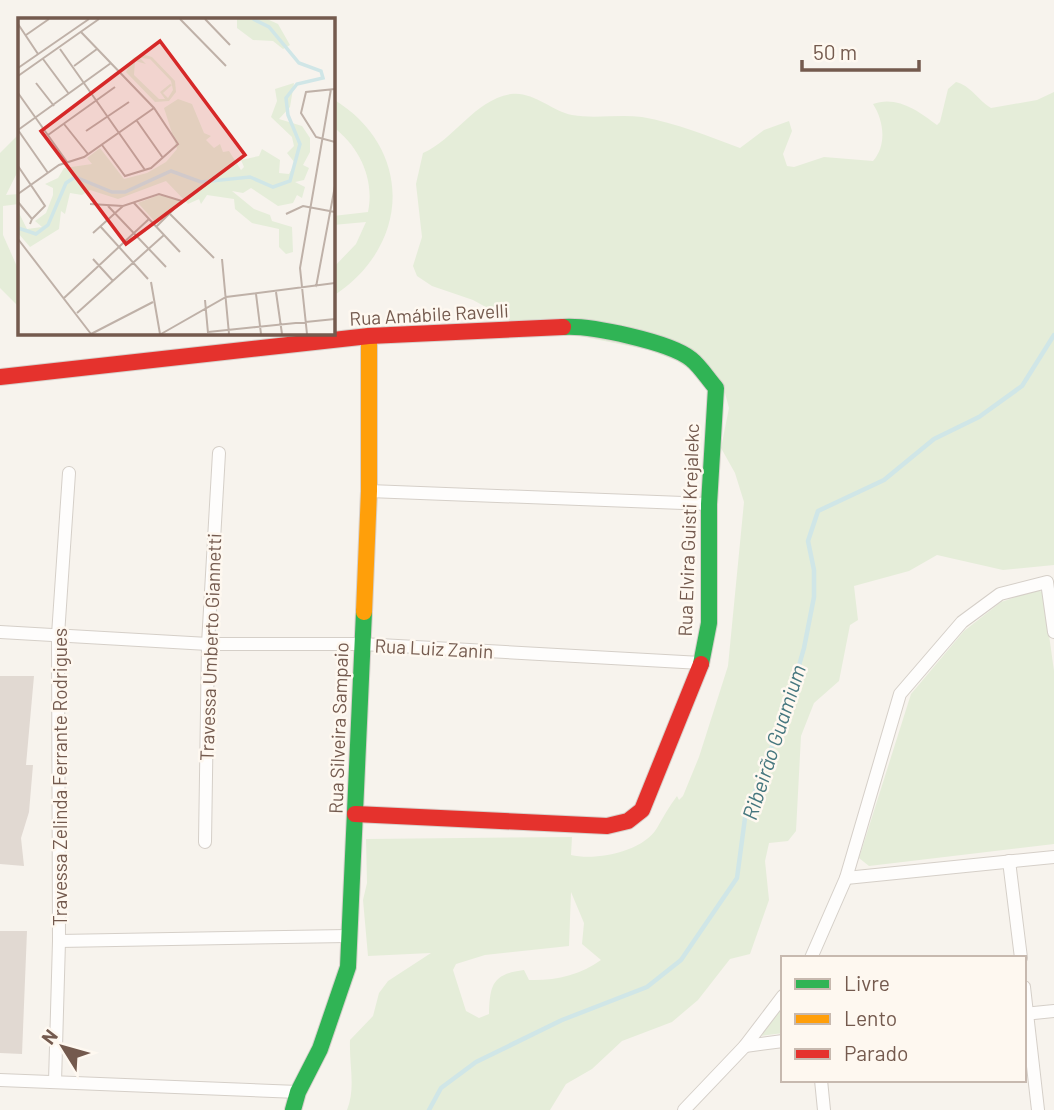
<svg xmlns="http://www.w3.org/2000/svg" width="1054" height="1110" font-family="Barlow,sans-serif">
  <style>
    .green { fill: #e5edd9; fill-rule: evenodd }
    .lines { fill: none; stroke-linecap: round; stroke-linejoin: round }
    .stream { stroke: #d0e6e7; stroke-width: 4.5 }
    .building { fill: #e1d9d2 }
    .street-casing { stroke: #d5cfc8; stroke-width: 14 }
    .fast-casing { stroke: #d7d0cb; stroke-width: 18 }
    .slow-casing { stroke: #d7d0cb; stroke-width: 18 }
    .jam-casing { stroke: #d7d0cb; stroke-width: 18 }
    .street { stroke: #fefdfc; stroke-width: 12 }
    .fast { stroke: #30b455; stroke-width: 16 }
    .slow { stroke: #ff9f0a; stroke-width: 16 }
    .jam { stroke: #e5322d; stroke-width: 16 }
    .labels { text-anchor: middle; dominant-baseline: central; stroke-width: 5; stroke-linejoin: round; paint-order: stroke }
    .street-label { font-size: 19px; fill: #745a4e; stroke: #fef8f0 }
    .water-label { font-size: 21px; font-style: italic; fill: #46777f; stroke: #fef8f0 }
    .inset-river { fill: none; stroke: #d0e6e7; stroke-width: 3.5 }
    .inset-road { fill: none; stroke: #bfb1a8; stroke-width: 2 }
    .view { fill: #d62828; fill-opacity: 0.15; stroke: #d62828; stroke-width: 3.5 }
    .inset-edge { fill: none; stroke: #745a4e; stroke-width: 3.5 }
  </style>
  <rect width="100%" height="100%" fill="#f7f3ed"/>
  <!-- green -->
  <g class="green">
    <path d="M956,82C970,85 979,101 991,108L1037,100L1054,92V565L1003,570L937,555L909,571L854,586L858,620L850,625L839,681L814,703L801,736L796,831L788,841L769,843L765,861L769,900L750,954L730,959L698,1000L672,1022L622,1041L592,1069L566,1084L550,1110H347C356,1087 349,1066 350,1040L373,1016L379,993L388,981L431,953L368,956L363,900L367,883L366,839L572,837L571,855C595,861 643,852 657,828C663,817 669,807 677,796L679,800L683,796L699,757L728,666L744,502L735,473L721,448L729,408L725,393L677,361L649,350L515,323L473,300L432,286L417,276L413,266L422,237L416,184L423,153C455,139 474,100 511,94C533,91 552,111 572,115C595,119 619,114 642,117C676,123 708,136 740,148L764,130L789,121L792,131L783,154L787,166L794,167L824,157L873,161C887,145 884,121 873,104C896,95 919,111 937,125L940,122L948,89ZM571,892L584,923L582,944L601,960C581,975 554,981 529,980L524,970C492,974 490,985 489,1014L479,1018L466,1011L453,970L456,964L485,955L569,946Z"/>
    <path d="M333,99C414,148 411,246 333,296V268L356,244L366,222L333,225V216L368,212C375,179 359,146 333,127Z"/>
    <polygon points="19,134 19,169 6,195 19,194 19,204 3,206 3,235 19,271 19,307 0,288 0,153"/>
    <polygon points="1036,590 1043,592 1054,671 1054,844 869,866 859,858 911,694 964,631 1001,602"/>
    <polygon points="783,1006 783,1033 761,1036"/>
  </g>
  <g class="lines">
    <!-- stream -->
    <polyline class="stream" points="429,1110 441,1088 476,1062 562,1020 647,987 681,960 737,878 745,818 788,704 804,648 814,597 814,570 808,541 818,511 884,480 934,439 979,417 1022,386 1054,335"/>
  </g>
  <!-- building -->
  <g class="building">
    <polygon points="0,676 34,676 26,765 33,765 29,812 21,838 24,866 0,864"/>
    <polygon points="0,931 27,931 22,1054 0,1053"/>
  </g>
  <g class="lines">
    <!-- street casing -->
    <g class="street-casing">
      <g id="street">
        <polyline points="369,491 709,504"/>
        <polyline points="0,632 208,644 362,644 701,663"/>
        <polyline points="205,842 208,644 219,453"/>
        <polyline points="1009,861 1021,958"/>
        <polyline points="846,878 1054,857"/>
        <polyline points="59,941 347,936"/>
        <polyline points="811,958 846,878 900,694 962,622 1000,594 1047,582 1054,632"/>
        <polyline points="1024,987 1038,1110"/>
        <polyline points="1024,1014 1054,1011"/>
        <polyline points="745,1046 783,1041"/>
        <polyline points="0,1080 298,1092"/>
        <polyline points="821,1080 824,1110"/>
        <polyline points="55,1082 59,941 58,635 69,473"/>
        <polyline points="684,1110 745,1046 783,996"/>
      </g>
    </g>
    <!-- fast casing -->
    <g class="fast-casing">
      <g id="fast">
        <path d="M563,327C590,325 670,342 691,359C700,366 708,379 716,388L709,504V623L701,664"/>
        <polyline points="293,1110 298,1092 320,1049 348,967 364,612"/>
      </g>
    </g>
    <!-- slow casing -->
    <g class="slow-casing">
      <polyline id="slow" points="364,612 369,491 369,336"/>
    </g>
    <!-- jam casing -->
    <g class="jam-casing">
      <g id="jam">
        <polyline points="0,377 369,336 563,327"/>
        <polyline points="355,814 607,826 628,821 642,810 701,664"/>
      </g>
    </g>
    <!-- street -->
    <use href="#street" class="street"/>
    <!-- fast -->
    <use href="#fast" class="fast"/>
    <!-- slow -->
    <use href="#slow" class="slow"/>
    <!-- jam -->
    <use href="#jam" class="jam"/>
  </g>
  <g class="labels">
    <!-- street labels -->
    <g class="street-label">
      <text transform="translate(429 314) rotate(-3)">Rua Amábile Ravelli</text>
      <text transform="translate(688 530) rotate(-88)">Rua Elvira Guisti Krejalekc</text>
      <text transform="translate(210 647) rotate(-88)">Travessa Umberto Giannetti</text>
      <text transform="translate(434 648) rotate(3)">Rua Luiz Zanin</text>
      <text transform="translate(338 728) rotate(-88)">Rua Silveira Sampaio</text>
      <text transform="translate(59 777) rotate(-90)">Travessa Zelinda Ferrante Rodrigues</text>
    </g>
    <!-- water labels -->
    <g class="water-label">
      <text transform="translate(773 742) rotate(-72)">Ribeirão Guamium</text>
    </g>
  </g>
  <!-- overview -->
  <g transform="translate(18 18)">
    <rect width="317" height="317" fill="#f7f3ed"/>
    <path d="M219,1H249L260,6L272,27L265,31L255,23L235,22L219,10ZM124,36L134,39L157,63L158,74L151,83L137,84L108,54L115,40ZM122,40L132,41L153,63L155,72L150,80L145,75L154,67L152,66L142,74L147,81H141L116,57L117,43L128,46ZM276,65L272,89L261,101L284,108L292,120V134L285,147L291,150L286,162L277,164L287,169L284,180L279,177L275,185L260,188L233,170L225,175L214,173L236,191L252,197L254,203L274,209L275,234L268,236L261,229V211L234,205L217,191L216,181L189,177L183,186L181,181L170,186L148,163L100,181L72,172L64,177L52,175L47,196L43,193L41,211L12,229L0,215V193L9,211L24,209L17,203L28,195L35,177V170L27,166L40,160L46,150L74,146L69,140L82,130L106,161L129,155L148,144L159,131L146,90L160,81L174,86L186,115L193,118L188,122L196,130L202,126L205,134L211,133L223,152L226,149L223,142L241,138L244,131L262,142L261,155L271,156L277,145L269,135L276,128L274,119L253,99L259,83L257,71ZM141,177L163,182L139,206L120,185Z" fill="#e5edd9" fill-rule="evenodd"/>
    <path class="inset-river" d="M0,210L18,216L30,207L48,165L57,159L94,174H107L153,153L183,164L232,159L255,169L272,163L282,126L270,97L268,80L279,66L305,60L303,53L281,45L251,9L235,1"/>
    <path class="inset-road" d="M162,1L208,48M187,1L212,27M0,6L20,36M63,14L136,90L160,126L133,150L107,158L84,127M8,17L31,1M42,31L127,152M25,41L51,76M56,48L79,31M0,50L71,1M0,58L81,1M18,65L36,88M317,71L288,74L283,95L298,119L317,124M0,75L49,144M119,103L145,140M46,106L70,136M0,112L93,45M0,112L30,155M68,113L111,84M30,117L97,69M0,148L27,188L14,201M0,176L41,147L66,139L136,90M0,184L14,201L12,206M116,185L162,234M72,186L105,188L141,176L164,183L138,209M90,188L148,249M152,196L196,240M268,196L285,188L317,194M82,208L130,261M75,215L105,188M0,221L73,316M75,241L95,263M204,241L211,316M133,264L142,316M298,269L317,168M258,274L264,316M238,276L243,316M46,280L131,201M187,282L190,315M59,295L146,217M190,314L317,301M73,316L135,284M143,316L208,279L317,265M289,316L282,250L313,71"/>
    <path class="view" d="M142,23L227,137L108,226L23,113Z"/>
    <rect width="317" height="317" class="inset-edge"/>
  </g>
  <!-- legend -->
  <rect x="781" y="956" width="245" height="126" fill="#fef8f0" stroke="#c7b9af" stroke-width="2"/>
  <rect x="795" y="979" width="35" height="10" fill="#30b455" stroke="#c7b9af" stroke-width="2"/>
  <text x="844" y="991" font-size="21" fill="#745a4e">Livre</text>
  <rect x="795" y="1014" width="35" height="10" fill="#ff9f0a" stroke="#c7b9af" stroke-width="2"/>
  <text x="844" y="1026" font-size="21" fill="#745a4e">Lento</text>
  <rect x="795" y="1049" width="35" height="10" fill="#e5322d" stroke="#c7b9af" stroke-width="2"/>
  <text x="844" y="1061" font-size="21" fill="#745a4e">Parado</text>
  <!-- north arrow -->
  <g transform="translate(63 1047) rotate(307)" stroke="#fef8f0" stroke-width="5" paint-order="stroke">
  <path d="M0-5L12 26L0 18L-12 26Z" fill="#745a4e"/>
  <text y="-10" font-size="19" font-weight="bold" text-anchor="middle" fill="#745a4e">N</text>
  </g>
  <!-- scale -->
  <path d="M802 60v10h117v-10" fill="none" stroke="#745a4e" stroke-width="3.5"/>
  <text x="813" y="60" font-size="21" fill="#745a4e" stroke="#fef8f0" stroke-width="5" paint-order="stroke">50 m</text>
</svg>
